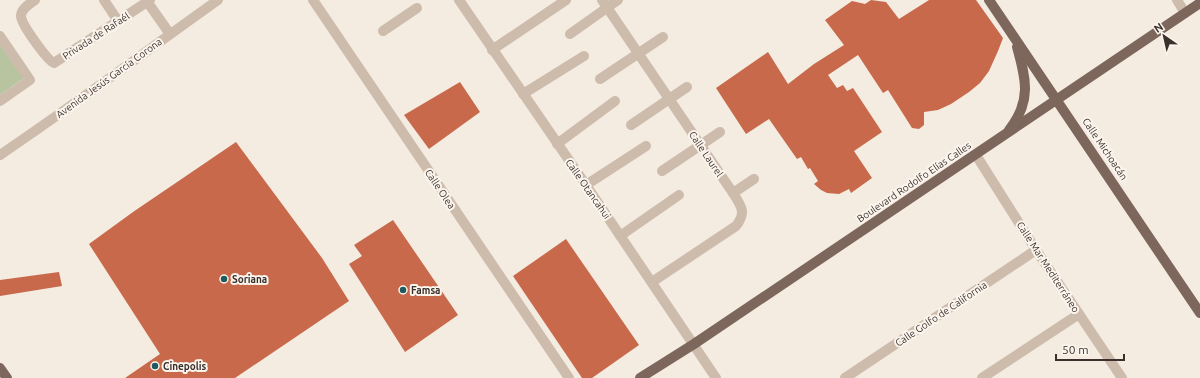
<svg xmlns="http://www.w3.org/2000/svg" width="1200" height="378" font-family="Ubuntu,sans-serif">
  <style>
    .green { fill: #b8c4a0 }
    .building { fill: #c8694b }
    .lines { fill: none; stroke-linecap: round; stroke-linejoin: round }
    .minor { stroke: #cdbbac; stroke-width: 10 }
    .major { stroke: #7d675c; stroke-width: 10 }
    .poi-dot { fill: #1f5a5e; stroke: #fbf5ee; stroke-width: 1.5 }
    .labels { text-anchor: middle; dominant-baseline: central; stroke-width: 4; stroke-linejoin: round; paint-order: stroke }
    .street-label { font-size: 10px; fill: #3b302b; stroke: #fbf5ee }
    .poi-label { font-size: 10px; font-weight: bold; fill: #3b302b; stroke: #fbf5ee; text-anchor: start }
  </style>
  <rect width="100%" height="100%" fill="#f4ebe1"/>
  <!-- green -->
  <polygon class="green" points="0,43 24,78 0,95"/>
  <!-- building -->
  <g class="building">
    <polygon points="871,0 886,2 899,19 929,0 976,0 1003,38 998,51 989,71 980,83 969,92 951,104 938,110 924,112 924,125 919,129 912,128 888,90 883,93 858,55 828,75 837,88 843,85 847,91 853,88 882,132 854,151 872,178 851,193 849,189 839,194 827,193 821,190 814,184 818,181 810,168 808,169 801,157 797,159 769,119 746,134 716,88 768,52 788,84 814,64 844,45 825,20 852,1 865,4"/>
    <polygon points="460,82 480,112 429,149 404,115"/>
    <polygon points="236,142 322,258 349,301 235,378 125,378 160,354 89,244 133,212"/>
    <polygon points="393,220 458,315 405,352 349,264 362,256 354,245"/>
    <polygon points="566,239 639,345 592,378 582,378 513,276"/>
    <polygon points="59,272 62,286 0,296 0,280"/>
  </g>
  <g class="lines">
    <!-- minor -->
    <g class="minor">
      <path d="M35,0C29,4 21,9 21,16C21,24 47,60 54,63L150,0"/>
      <polyline points="104,0 118,21"/>
      <polyline points="146,0 170,34"/>
      <polyline points="313,0 569,378"/>
      <polyline points="459,0 586,185 716,378"/>
      <path d="M602,0L733,193C741,206 747,212 736,226L652,282"/>
      <polyline points="1177,0 1185,13"/>
      <polyline points="383,31 417,8"/>
      <polyline points="570,34 618,0"/>
      <polyline points="0,36 30,80 0,101"/>
      <polyline points="492,50 566,0"/>
      <polyline points="600,79 663,37"/>
      <polyline points="523,94 584,56"/>
      <polyline points="631,125 687,87"/>
      <polyline points="557,144 615,101"/>
      <path d="M0,155C74,105 145,52 218,0"/>
      <polyline points="976,155 1036,250 1122,378"/>
      <polyline points="662,171 720,132"/>
      <polyline points="586,185 646,146"/>
      <polyline points="733,193 754,179"/>
      <polyline points="620,236 679,195"/>
      <polyline points="845,378 1036,250"/>
      <polyline points="982,378 1079,314"/>
    </g>
    <!-- major -->
    <g class="major">
      <polyline points="989,0 1200,313"/>
      <path d="M1009,130C1032,101 1026,79 1017,47"/>
      <polyline points="0,368 7,378"/>
      <polyline points="640,378 694,344 1200,3"/>
    </g>
  </g>
  <!-- markers -->
  <g class="poi-dot">
    <circle cx="224" cy="279" r="4"/>
    <circle cx="403" cy="290" r="4"/>
    <circle cx="155" cy="366" r="4"/>
  </g>
  <g class="labels">
    <!-- street labels -->
    <g class="street-label">
      <text transform="translate(96 36) rotate(-33)">Privada de Rafaél</text>
      <text transform="translate(109 78) rotate(-36)">Avenida Jesús García Corona</text>
      <text transform="translate(1105 149) rotate(56)">Calle Michoacán</text>
      <text transform="translate(706 154) rotate(56)">Calle Laurel</text>
      <text transform="translate(914 182) rotate(-34)">Boulevard Rodolfo Elías Calles</text>
      <text transform="translate(440 189) rotate(56)">Calle Olea</text>
      <text transform="translate(588 189) rotate(55)">Calle Otancahui</text>
      <text transform="translate(1048 267) rotate(57)">Calle Mar Mediterráneo</text>
      <text transform="translate(941 314) rotate(-34)">Calle Golfo de California</text>
    </g>
    <!-- poi labels -->
    <g class="poi-label">
      <text x="232" y="279">Soriana</text>
      <text x="411" y="290">Famsa</text>
      <text x="163" y="366">Cinepolis</text>
    </g>
  </g>
  <!-- north arrow -->
  <g transform="translate(1164 36) rotate(326)" stroke="#fbf5ee" stroke-width="3" paint-order="stroke">
  <path d="M0-3L7 15L0 10L-7 15Z" fill="#3b302b"/>
  <text y="-6" font-size="11" font-weight="bold" text-anchor="middle" fill="#3b302b">N</text>
  </g>
  <!-- scale -->
  <path d="M1056 354v6h68v-6" fill="none" stroke="#3b302b" stroke-width="2"/>
  <text x="1062" y="354" font-size="12" fill="#3b302b" stroke="#fbf5ee" stroke-width="3" paint-order="stroke">50 m</text>
</svg>
